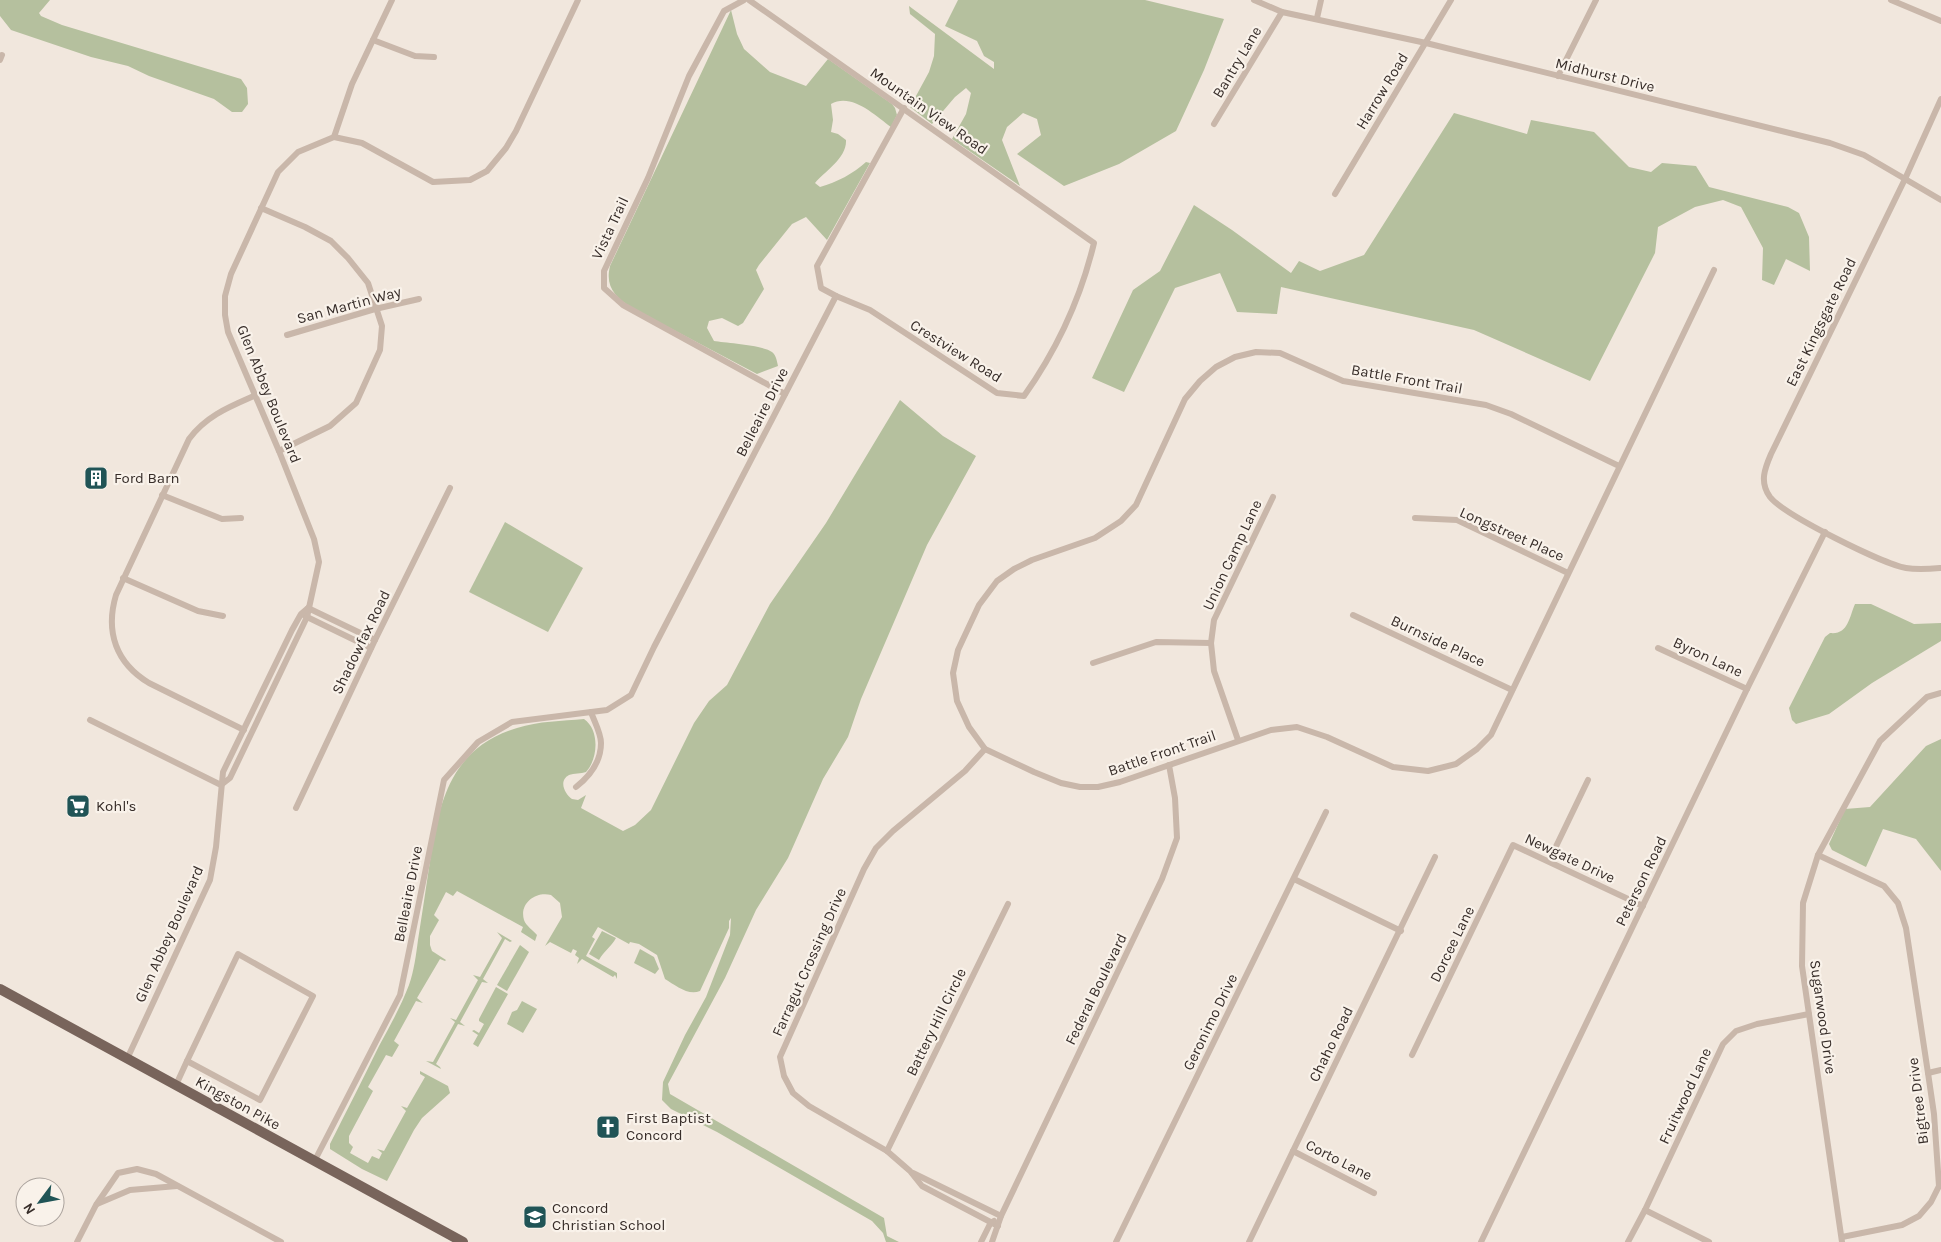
<svg xmlns="http://www.w3.org/2000/svg" width="1941" height="1242" font-family="Karla,sans-serif">
  <style>
    .green { fill: #b5c09e }
    .lines { fill: none; stroke-linecap: round; stroke-linejoin: round }
    .street { stroke: #c9b7aa; stroke-width: 6 }
    .primary { stroke: #78645b; stroke-width: 10 }
    .labels { text-anchor: middle; dominant-baseline: central; stroke-width: 4.5; stroke-linejoin: round; paint-order: stroke }
    .street-label { font-size: 15px; fill: #372d29; stroke: #f9f2ea }
    .poi-label { font-size: 15px; fill: #372d29; stroke: #f9f2ea; text-anchor: start }
  </style>
  <rect width="100%" height="100%" fill="#f1e7dd"/>
  <!-- green -->
  <g class="green">
    <polygon points="0,0 50,0 39,13 41,16 62,25 241,79 247,88 248,104 242,112 232,112 214,99 149,76 128,66 91,57 11,30 0,16"/>
    <polygon points="958,0 1145,0 1224,19 1204,70 1176,131 1119,164 1064,186 1017,154 1041,135 1037,119 1023,113 1007,127 1002,140 1020,186 952,139 966,114 971,93 966,88 955,97 932,124 910,107 929,72 934,56 935,34 910,14 909,6 994,69 994,62 984,56 977,41 945,26"/>
    <path d="M731,10L737,34L744,49L770,72L806,86L828,59L892,104L895,108L897,115L891,127C875,115 851,92 831,104L833,120L831,132L838,134L846,140C847,158 825,171 815,183L820,187C837,182 853,174 866,162L870,163L827,240L806,217L792,224L759,265L756,270L764,289L743,323L738,326L722,318L709,321L707,328L714,341C726,343 763,345 772,352C776,355 777,361 778,366L757,374L632,308C615,297 605,287 610,266Z"/>
    <polygon points="1454,113 1527,134 1531,120 1594,132 1629,167 1651,172 1662,163 1696,166 1709,187 1788,207 1799,213 1809,237 1810,271 1786,259 1774,285 1762,280 1763,248 1741,207 1723,200 1695,207 1658,227 1655,253 1590,381 1474,330 1281,287 1277,314 1237,312 1220,273 1175,288 1124,392 1092,378 1133,290 1160,271 1194,205 1232,230 1291,273 1299,261 1320,271 1364,255"/>
    <path d="M900,400L943,436L976,456L927,545L861,699L848,737L823,779L788,858L756,910L725,978L668,1084L670,1094L884,1218L887,1236L899,1242H886L883,1233L872,1221L717,1132L671,1109L662,1100L663,1082L685,1035L706,997L730,935L731,918L729,921V928L700,991C688,996 675,985 665,979L657,955L639,944L630,942L629,944L598,927L592,937L595,939L586,956L617,973V979L615,975L613,977L582,959L577,964L579,958L575,955L577,951L573,949L571,953L550,942L545,946L562,917L560,903L551,895C536,891 519,903 524,920C526,926 533,930 537,935L535,941L521,932L523,927L457,891L453,896L446,892L434,915L439,920L430,936V945L432,951L446,960L445,961L440,959L417,998L423,1003L416,1001L394,1041L399,1045L392,1057L386,1055L368,1087L373,1091L349,1136V1143L353,1147L350,1153L368,1163L372,1156L379,1159L382,1153L377,1149L384,1151L406,1111L401,1106L407,1108L425,1077L420,1074V1071L448,1086L450,1093L422,1118L414,1130L387,1181L362,1169L330,1149V1144C346,1112 363,1079 379,1046C390,1026 401,1006 409,985C414,971 416,955 418,940C422,914 426,888 430,861C439,801 451,748 517,728C539,721 562,721 584,719C600,730 598,759 586,772C581,774 574,773 569,775C558,781 565,794 572,799L578,800L586,795L581,808L623,831L635,825L651,810L694,723L709,701L727,685L770,604L826,523Z"/>
    <polygon points="505,522 583,568 548,632 469,592"/>
    <path d="M1855,604H1871L1914,624L1941,623V641L1872,683L1829,714L1796,724L1792,720L1789,708L1825,637L1830,633C1848,635 1849,618 1855,604Z"/>
    <polygon points="1941,739 1941,871 1916,839 1883,829 1866,867 1832,850 1829,844 1845,809 1870,807 1926,746"/>
    <path d="M602,931L616,938C611,947 604,951 599,960L589,954Z"/>
    <polygon points="497,932 512,941 510,942 505,939 483,979 488,983 482,982 460,1022 465,1026 458,1024 436,1064 440,1067 441,1069 426,1061 433,1062 455,1022 450,1018 456,1020 478,980 473,975 480,977 502,938"/>
    <polygon points="520,945 529,952 507,991 497,985"/>
    <polygon points="640,949 654,957 659,969 655,974 634,963"/>
    <polygon points="496,987 508,994 478,1047 473,1044 478,1035 472,1031 474,1030 479,1033 484,1024 479,1021 479,1019"/>
    <polygon points="522,1001 537,1009 523,1033 507,1024 512,1012 517,1010"/>
  </g>
  <g class="lines">
    <!-- street -->
    <g class="street">
      <polyline points="744,0 724,11 689,76 648,178 604,271 604,288 623,305 785,394"/>
      <path d="M749,0L1094,243C1081,297 1056,351 1024,396L997,393L870,310L836,296"/>
      <polyline points="1254,0 1282,12 1426,43 1830,143 1864,155 1941,200"/>
      <polyline points="1891,0 1941,21"/>
      <polyline points="1317,18 1321,0"/>
      <polyline points="373,40 415,56 434,57"/>
      <polyline points="0,60 2,55"/>
      <polyline points="1558,76 1596,0"/>
      <path d="M1941,99L1905,179L1771,454C1765,468 1759,482 1770,497C1784,515 1883,564 1906,568C1918,570 1929,569 1941,568"/>
      <polyline points="1214,124 1282,12"/>
      <polyline points="334,137 352,84 392,0"/>
      <polyline points="1335,194 1451,0"/>
      <polyline points="261,208 305,227 331,241 348,258 368,283 382,326 380,350 356,403 330,426 279,451"/>
      <polyline points="287,335 375,309 419,299"/>
      <polyline points="1619,466 1511,414 1486,405 1343,381 1280,353 1256,352 1235,357 1216,367 1200,381 1185,399 1136,505 1121,521 1095,538 1032,560 1014,569 997,581 979,605 958,650 953,673 957,701 969,727 985,749 1034,772 1061,783 1080,787 1098,787 1120,782 1271,730 1297,727 1327,737 1393,767 1428,771 1456,764 1477,749 1491,735 1714,270"/>
      <polyline points="162,495 222,519 241,518"/>
      <polyline points="1415,518 1457,520 1568,573"/>
      <polyline points="123,578 198,611 223,616"/>
      <polyline points="308,608 375,640"/>
      <polyline points="1353,615 1512,690"/>
      <polyline points="305,616 371,648"/>
      <polyline points="1658,648 1747,689"/>
      <polyline points="1093,663 1156,642 1211,643"/>
      <polyline points="90,720 221,785"/>
      <path d="M244,730L149,683C116,663 105,632 116,595L189,439C206,416 229,407 254,396"/>
      <polyline points="1238,740 1214,671 1211,643 1214,620 1273,497"/>
      <polyline points="985,749 965,771 893,831 876,848 864,869 780,1057 784,1076 793,1093 809,1106 887,1151 910,1171 922,1186 998,1226"/>
      <polyline points="221,785 230,778 307,617 319,562 314,539 279,451 228,332 225,315 225,296 231,274 278,172 298,152 334,137 362,143 433,182 470,180 487,171 506,148 516,131 578,0"/>
      <path d="M576,787C590,776 601,761 601,743C601,733 594,721 591,712"/>
      <polyline points="296,808 375,640 450,488"/>
      <polyline points="1818,855 1884,886 1898,903 1906,928 1928,1073 1934,1114 1939,1186 1931,1202 1919,1216 1902,1225 1842,1237"/>
      <polyline points="1549,861 1588,780"/>
      <polyline points="1294,879 1401,931"/>
      <polygon points="238,954 313,996 260,1100 187,1061"/>
      <polyline points="1412,1055 1513,845 1643,906"/>
      <polyline points="127,1059 210,880 216,847 223,772 292,630 301,614 308,608"/>
      <polyline points="1928,1073 1941,1070"/>
      <polyline points="176,1085 187,1061"/>
      <polyline points="887,1151 1008,904"/>
      <polyline points="1293,1151 1374,1193"/>
      <polyline points="314,1162 400,995 444,780 478,742 512,722 607,710 631,695 654,647 836,296 821,288 817,266 904,108"/>
      <polyline points="913,1173 1001,1216"/>
      <polyline points="97,1204 130,1190 177,1186"/>
      <polyline points="1645,1210 1709,1242"/>
      <polyline points="77,1242 96,1205 118,1173 137,1169 156,1174 281,1242"/>
      <polyline points="981,1242 990,1224 994,1221"/>
      <polyline points="992,1242 1001,1216 1162,879 1177,838 1175,798 1169,765"/>
      <polyline points="1116,1242 1326,812"/>
      <polyline points="1249,1242 1435,857"/>
      <polyline points="1481,1242 1747,689 1825,532"/>
      <polyline points="1628,1242 1645,1210 1723,1044 1736,1031 1757,1024 1809,1014"/>
      <polyline points="1842,1242 1802,966 1803,903 1818,855 1880,741 1927,697 1941,693"/>
    </g>
    <!-- primary -->
    <polyline class="primary" points="0,989 463,1242"/>
  </g>
  <!-- icons -->
  <defs>
    <g id="building-square" transform="scale(1.25)"><rect x="-9" y="-9" width="18" height="18" rx="4" fill="#205456" stroke="#f9f2ea"/><path d="M-4-6H4V6H1V3H-1V6H-4ZM-2.5-4.3h1.7v1.8h-1.7ZM.8-4.3h1.7v1.8H.8ZM-2.5-1h1.7V.8h-1.7ZM.8-1h1.7V.8H.8Z" fill="#fff"/></g>
    <g id="supermarket-square" transform="scale(1.25)"><rect x="-9" y="-9" width="18" height="18" rx="4" fill="#205456" stroke="#f9f2ea"/><path d="M-6-5.5h2.5l.6 2H6L4.5 2H-2.5L-4.4-4H-6ZM-1.5 3.2a1.3 1.3 0 1 0 .1 0ZM3 3.2a1.3 1.3 0 1 0 .1 0Z" fill="#fff"/></g>
    <g id="church-square" transform="scale(1.25)"><rect x="-9" y="-9" width="18" height="18" rx="4" fill="#205456" stroke="#f9f2ea"/><path d="M-1.2-6h2.4v3.5h3.3v2.4h-3.3V6h-2.4V-.1h-3.3v-2.4h3.3Z" fill="#fff"/></g>
    <g id="school-square" transform="scale(1.25)"><rect x="-9" y="-9" width="18" height="18" rx="4" fill="#205456" stroke="#f9f2ea"/><path d="M0-5L7-2L0 1L-7-2ZM-4 1L0 2.5L4 1V4Q0 6-4 4Z" fill="#fff"/></g>
  </defs>
  <g fill-rule="evenodd">
    <use href="#building-square" x="96" y="478"/>
    <use href="#supermarket-square" x="78" y="806"/>
    <use href="#church-square" x="608" y="1127"/>
    <use href="#school-square" x="535" y="1217"/>
  </g>
  <g class="labels">
    <!-- street labels -->
    <g class="street-label">
      <text transform="translate(1237 62) rotate(-59)">Bantry Lane</text>
      <text transform="translate(1605 75) rotate(14)">Midhurst Drive</text>
      <text transform="translate(1382 91) rotate(-59)">Harrow Road</text>
      <text transform="translate(929 111) rotate(35)">Mountain View Road</text>
      <text transform="translate(610 228) rotate(-65)">Vista Trail</text>
      <text transform="translate(349 305) rotate(-15)">San Martin Way</text>
      <text transform="translate(1821 322) rotate(-64)">East Kingsgate Road</text>
      <text transform="translate(956 351) rotate(32)">Crestview Road</text>
      <text transform="translate(1407 379) rotate(10)">Battle Front Trail</text>
      <text transform="translate(269 394) rotate(68)">Glen Abbey Boulevard</text>
      <text transform="translate(762 412) rotate(-63)">Belleaire Drive</text>
      <text transform="translate(1512 534) rotate(24)">Longstreet Place</text>
      <text transform="translate(1232 555) rotate(-65)">Union Camp Lane</text>
      <text transform="translate(1438 641) rotate(25)">Burnside Place</text>
      <text transform="translate(361 642) rotate(-64)">Shadowfax Road</text>
      <text transform="translate(1708 657) rotate(25)">Byron Lane</text>
      <text transform="translate(1162 753) rotate(-19)">Battle Front Trail</text>
      <text transform="translate(1570 858) rotate(25)">Newgate Drive</text>
      <text transform="translate(1641 881) rotate(-64)">Peterson Road</text>
      <text transform="translate(408 894) rotate(-79)">Belleaire Drive</text>
      <text transform="translate(169 934) rotate(-66)">Glen Abbey Boulevard</text>
      <text transform="translate(1452 944) rotate(-64)">Dorcee Lane</text>
      <text transform="translate(809 962) rotate(-66)">Farragut Crossing Drive</text>
      <text transform="translate(1096 989) rotate(-64)">Federal Boulevard</text>
      <text transform="translate(1823 1017) rotate(82)">Sugarwood Drive</text>
      <text transform="translate(936 1022) rotate(-64)">Battery Hill Circle</text>
      <text transform="translate(1210 1022) rotate(-64)">Geronimo Drive</text>
      <text transform="translate(1331 1044) rotate(-64)">Chaho Road</text>
      <text transform="translate(1685 1096) rotate(-65)">Fruitwood Lane</text>
      <text transform="translate(1918 1101) rotate(-97)">Bigtree Drive</text>
      <text transform="translate(238 1103) rotate(29)">Kingston Pike</text>
      <text transform="translate(1339 1160) rotate(27)">Corto Lane</text>
    </g>
    <!-- poi labels -->
    <g class="poi-label">
      <text x="114" y="478">Ford Barn</text>
      <text x="96" y="806">Kohl's</text>
      <text x="626" y="1118">First Baptist<tspan x="626" dy="17">Concord</tspan></text>
      <text x="552" y="1208">Concord<tspan x="552" dy="17">Christian School</tspan></text>
    </g>
  </g>
  <!-- north arrow -->
  <g transform="translate(40 1202) rotate(238)"><circle r="24" fill="#f9f2ea" stroke="#aba39d"/>
  <path d="M0-4L9 19L0 12L-9 19Z" fill="#205456"/>
  <text y="-8" font-size="14" font-weight="bold" text-anchor="middle" fill="#372d29">N</text>
  </g>
</svg>
